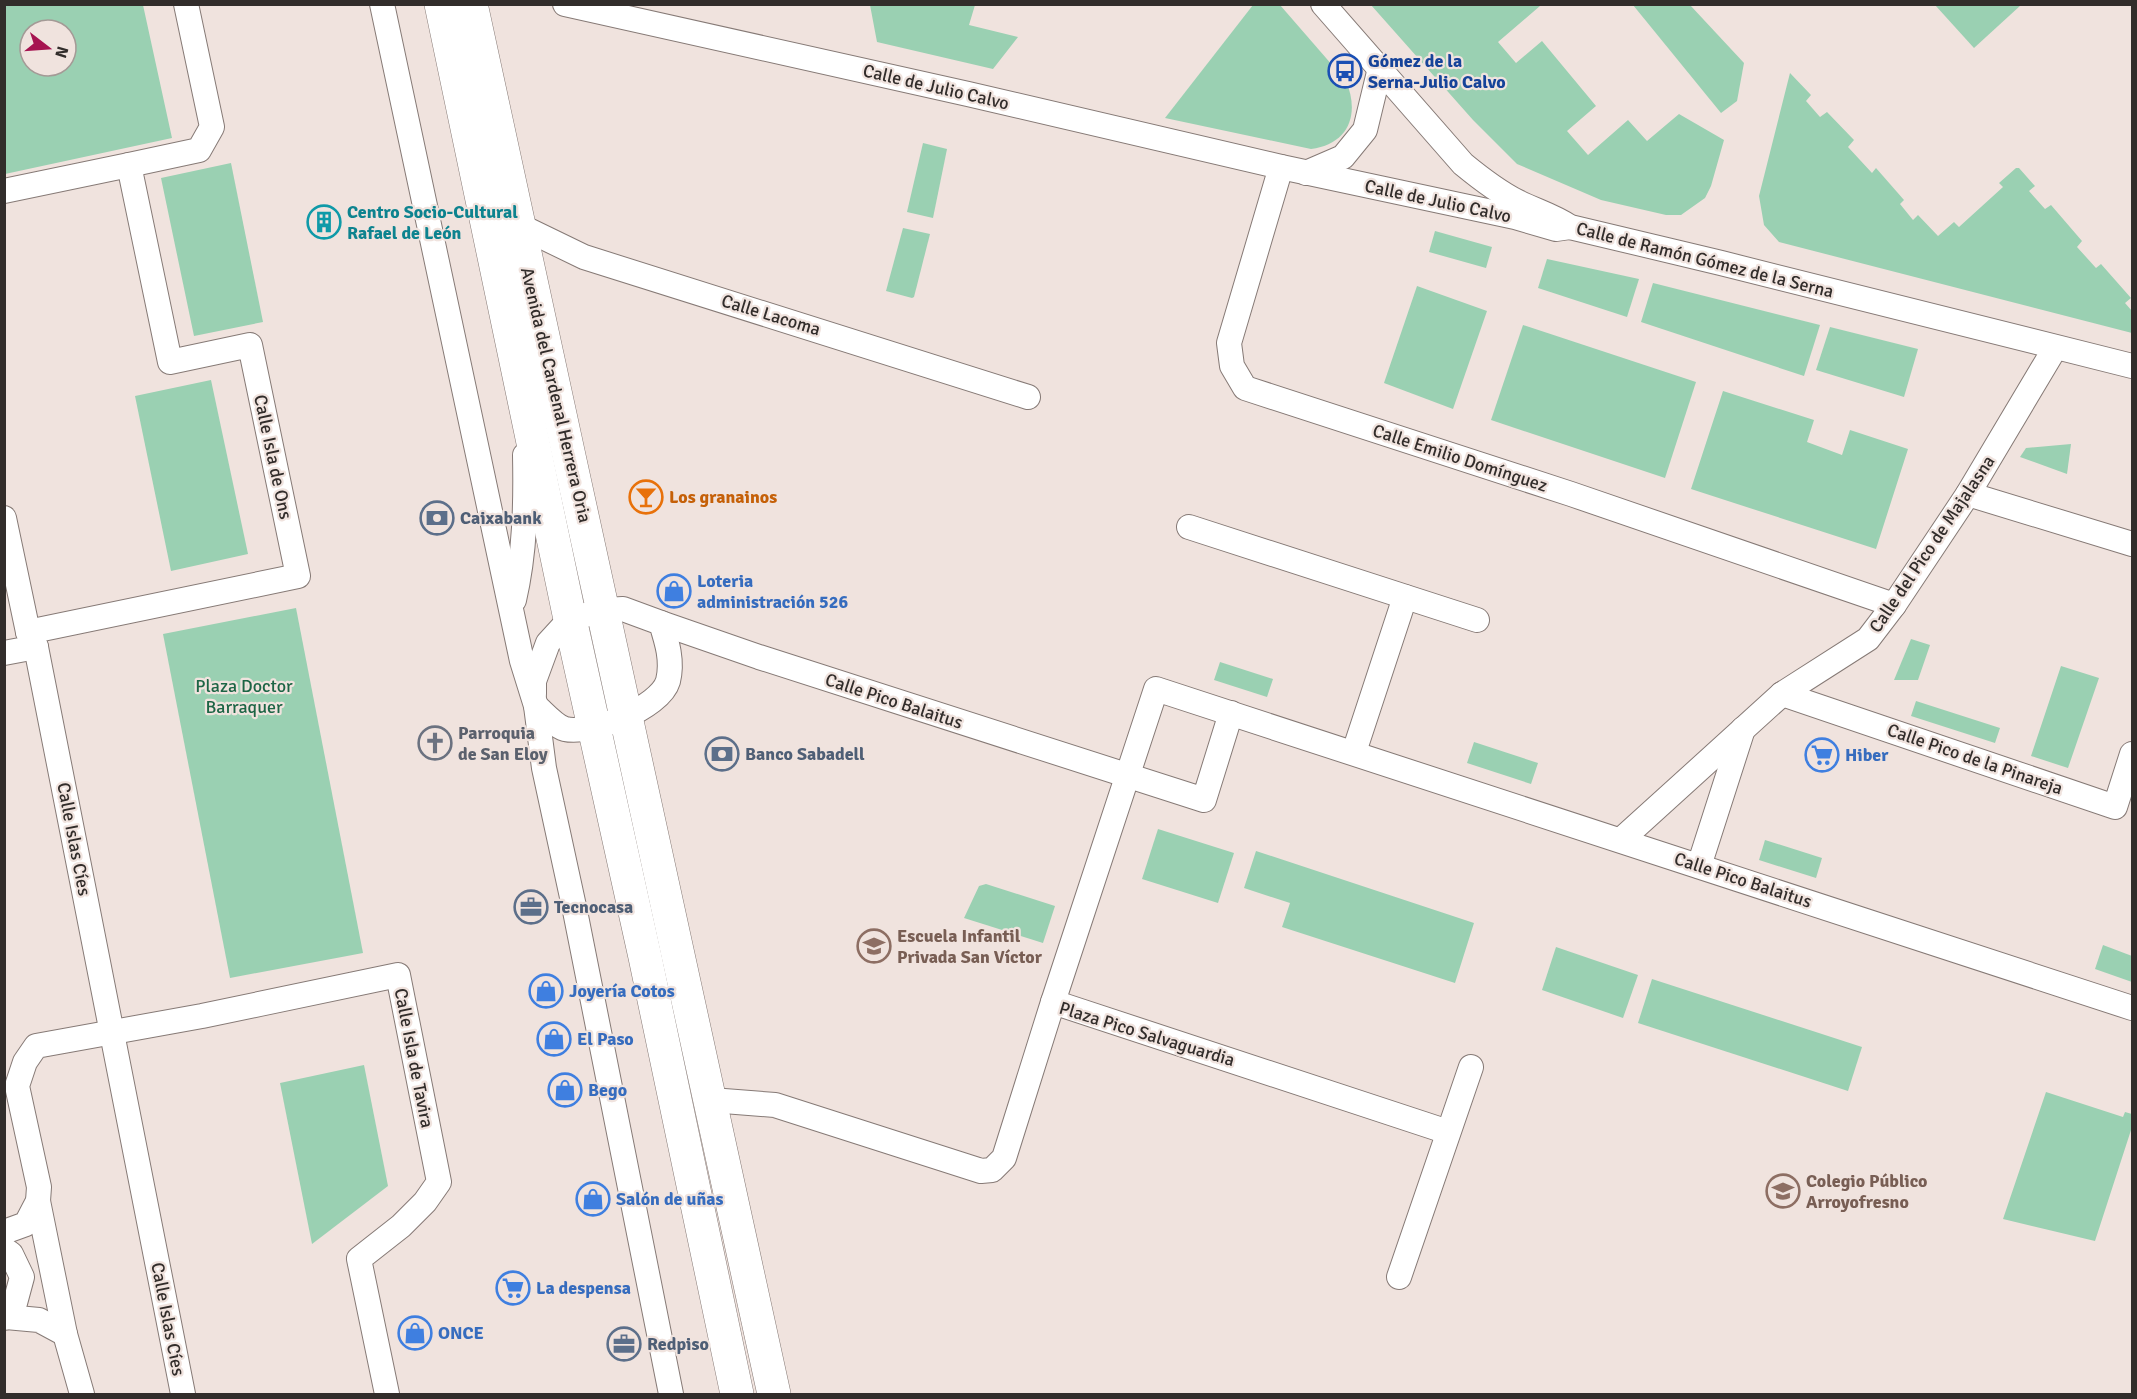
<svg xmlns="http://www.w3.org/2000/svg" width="2137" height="1399" font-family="Signika,sans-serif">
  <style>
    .green { fill: #9ad0b2; fill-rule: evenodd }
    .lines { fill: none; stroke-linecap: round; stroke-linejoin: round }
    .street-casing { stroke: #867a76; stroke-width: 26 }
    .secondary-casing { stroke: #867a76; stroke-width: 34 }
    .street { stroke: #fff; stroke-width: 24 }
    .secondary { stroke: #fff; stroke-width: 33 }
    .labels { text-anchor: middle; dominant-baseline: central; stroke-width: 4.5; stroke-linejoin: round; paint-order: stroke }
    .transit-label { font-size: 18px; font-weight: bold; fill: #164399; stroke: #f0e3de; text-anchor: start }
    .street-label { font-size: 18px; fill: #322d2b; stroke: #f0e3de }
    .culture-label { font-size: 18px; font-weight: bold; fill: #0d838f; stroke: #f0e3de; text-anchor: start }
    .food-label { font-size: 18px; font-weight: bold; fill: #c56008; stroke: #f0e3de; text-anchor: start }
    .service-label { font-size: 18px; font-weight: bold; fill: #4e5e75; stroke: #f0e3de; text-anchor: start }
    .shop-label { font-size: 18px; font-weight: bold; fill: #366cbe; stroke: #f0e3de; text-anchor: start }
    .park-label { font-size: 18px; fill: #1c6545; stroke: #f0e3de }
    .worship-label { font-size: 18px; font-weight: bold; fill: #5b616d; stroke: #f0e3de; text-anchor: start }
    .education-label { font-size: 18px; font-weight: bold; fill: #785e54; stroke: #f0e3de; text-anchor: start }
  </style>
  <rect width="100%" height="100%" fill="#f0e3de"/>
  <!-- green -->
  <g class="green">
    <path d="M4,5H143L172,138L5,174ZM30,30H66V66H30Z"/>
    <polygon points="870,5 975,5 969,25 1018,37 993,69 877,42"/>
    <path d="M1253,5H1280L1346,81C1360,114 1349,144 1311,149L1165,118Z"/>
    <polygon points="1371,5 1539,5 1540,6 1498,42 1516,63 1542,41 1596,106 1567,131 1588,155 1628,120 1647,141 1679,114 1724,140 1711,186 1705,198 1681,215 1666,215 1601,200 1517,164 1473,120"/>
    <polygon points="1633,5 1690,5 1744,63 1737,101 1721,113"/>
    <polygon points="1935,5 2021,5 1974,48"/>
    <polygon points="1790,73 1811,95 1806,101 1820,117 1827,112 1854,140 1848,147 1872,173 1876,168 1904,200 1900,204 1913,220 1918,215 1938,236 1954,222 1959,227 2003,187 1999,183 2016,168 2019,168 2035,186 2029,191 2045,209 2051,205 2082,241 2077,247 2096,268 2101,264 2131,298 2125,303 2132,311 2132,333 1779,242 1764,225 1759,196"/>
    <polygon points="923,143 947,149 933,218 907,212"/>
    <polygon points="231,163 263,322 194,336 161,178"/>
    <polygon points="903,228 930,234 914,297 912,298 886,291"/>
    <polygon points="1435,231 1492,247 1486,268 1429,252"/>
    <polygon points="1547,259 1639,279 1627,317 1538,288"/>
    <polygon points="1653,283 1820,325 1804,376 1641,322"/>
    <polygon points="1417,286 1487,311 1453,409 1384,383"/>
    <polygon points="1523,325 1696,382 1665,478 1491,420"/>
    <polygon points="1830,327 1918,349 1904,397 1816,370"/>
    <polygon points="211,380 248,554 171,571 135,396"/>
    <polygon points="1723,391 1814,420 1807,442 1842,455 1850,430 1908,449 1876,549 1691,489"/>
    <polygon points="2071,444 2067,474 2020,457 2026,448"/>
    <polygon points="296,608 363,953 230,978 163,634"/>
    <polygon points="1911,639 1930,645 1918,680 1894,680"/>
    <polygon points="1220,662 1273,679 1267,697 1214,680"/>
    <polygon points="2061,666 2099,678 2068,768 2031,756"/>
    <polygon points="1916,701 2000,728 1995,743 1911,716"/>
    <polygon points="1474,742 1538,763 1531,784 1467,763"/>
    <polygon points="1158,829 1234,853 1218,903 1142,879"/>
    <polygon points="1765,840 1822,858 1816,878 1759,860"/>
    <polygon points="1256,851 1474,923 1455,983 1282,927 1290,903 1244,888"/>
    <polygon points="986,884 1055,906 1043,943 964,918 979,886"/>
    <polygon points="2103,945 2132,956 2132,982 2095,969"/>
    <polygon points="1556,947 1638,975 1623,1018 1542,990"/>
    <polygon points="1652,979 1862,1047 1848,1091 1638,1023"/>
    <polygon points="364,1065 388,1186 312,1244 280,1083"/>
    <polygon points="2046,1092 2123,1117 2125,1112 2132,1114 2132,1127 2095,1241 2003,1219"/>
  </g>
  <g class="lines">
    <!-- street casing -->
    <g class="street-casing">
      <g id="street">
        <polyline points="382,4 522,661 536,706 544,768 575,911 671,1394"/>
        <polyline points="565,4 968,94 1281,167 1515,217 1556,229 1570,227"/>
        <path d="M1323,4L1463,164C1480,178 1498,192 1518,202C1536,211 1554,216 1570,227L1721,263L2132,366"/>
        <polyline points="1281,167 1229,343 1232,366 1245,388 1571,494 1894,605"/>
        <polyline points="1306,173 1343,157 1365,130 1380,68"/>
        <polyline points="4,191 129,165"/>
        <polyline points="518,225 584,257 1028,397"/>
        <polyline points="1968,494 2132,544"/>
        <polyline points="4,518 28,632 36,647 183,1394"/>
        <polyline points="1189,527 1477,620"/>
        <path d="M514,600C525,553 526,503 525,455"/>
        <polyline points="661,623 759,657 1204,800 1231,713"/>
        <polyline points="28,632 298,576 250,345 170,362 129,165 199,150 212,127 186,4"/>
        <polyline points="4,653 36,647"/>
        <path d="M534,694V681L548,643L570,619L604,610L623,609L661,623C667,642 673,661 668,681C660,708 591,735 565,729C555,726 544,713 536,706"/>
        <polyline points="1782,694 2115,807 2132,754"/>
        <polyline points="1354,752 1405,597"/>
        <polyline points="1621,840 1782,694 1868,639 1894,605 1968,494 2055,348"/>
        <polyline points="1699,866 1743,729"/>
        <polyline points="1053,1002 1448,1132"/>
        <polyline points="711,1100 775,1105 981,1171 992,1170 1004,1158 1053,1002 1156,689 2132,1008"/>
        <polyline points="38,1201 65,1334"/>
        <polyline points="4,1232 26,1224 38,1201 39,1187 17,1086 25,1062 36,1046 202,1016 398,975 439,1182 425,1202 401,1226 359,1259 387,1394"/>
        <polyline points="4,1249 11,1254 22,1277 15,1303 4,1318"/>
        <polyline points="1399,1277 1471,1067"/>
        <polyline points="6,1317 39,1320 65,1334 82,1394"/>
      </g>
    </g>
    <!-- secondary casing -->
    <g class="secondary-casing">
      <g id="secondary">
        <polyline points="441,4 570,619 645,957 737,1394"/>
        <path d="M471,4C569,468 677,930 774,1394"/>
      </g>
    </g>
    <!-- street -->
    <use href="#street" class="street"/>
    <!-- secondary -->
    <use href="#secondary" class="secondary"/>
  </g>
  <!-- icons -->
  <defs>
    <g id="bus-ring" transform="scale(1.725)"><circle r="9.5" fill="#f0e3de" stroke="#1a4fb4" stroke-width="1.5"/><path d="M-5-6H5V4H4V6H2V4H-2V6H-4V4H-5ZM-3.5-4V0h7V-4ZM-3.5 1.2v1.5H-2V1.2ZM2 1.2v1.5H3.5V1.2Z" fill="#1a4fb4"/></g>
    <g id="building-ring" transform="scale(1.725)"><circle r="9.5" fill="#f0e3de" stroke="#0f9aa8" stroke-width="1.5"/><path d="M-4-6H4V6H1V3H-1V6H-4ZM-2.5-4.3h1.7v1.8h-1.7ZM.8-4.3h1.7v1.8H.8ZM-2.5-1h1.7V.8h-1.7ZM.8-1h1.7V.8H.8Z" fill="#0f9aa8"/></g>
    <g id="bar-ring" transform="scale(1.725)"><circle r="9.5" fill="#f0e3de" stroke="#e8710a" stroke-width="1.5"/><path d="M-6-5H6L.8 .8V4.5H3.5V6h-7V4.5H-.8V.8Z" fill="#e8710a"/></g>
    <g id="bank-ring" transform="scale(1.725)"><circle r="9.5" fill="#f0e3de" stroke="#5c6f8a" stroke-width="1.5"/><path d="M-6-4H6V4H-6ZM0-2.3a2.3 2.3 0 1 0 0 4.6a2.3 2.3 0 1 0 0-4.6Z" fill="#5c6f8a"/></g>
    <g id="shop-ring" transform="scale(1.725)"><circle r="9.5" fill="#f0e3de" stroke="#3f7fe0" stroke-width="1.5"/><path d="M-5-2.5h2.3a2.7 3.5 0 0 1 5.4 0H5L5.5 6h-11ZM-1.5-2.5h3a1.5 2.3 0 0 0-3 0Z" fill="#3f7fe0"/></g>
    <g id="church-ring" transform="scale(1.725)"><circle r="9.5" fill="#f0e3de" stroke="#6b7280" stroke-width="1.5"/><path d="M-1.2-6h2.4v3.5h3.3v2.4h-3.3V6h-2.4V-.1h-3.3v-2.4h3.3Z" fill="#6b7280"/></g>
    <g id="supermarket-ring" transform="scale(1.725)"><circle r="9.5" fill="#f0e3de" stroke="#3f7fe0" stroke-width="1.5"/><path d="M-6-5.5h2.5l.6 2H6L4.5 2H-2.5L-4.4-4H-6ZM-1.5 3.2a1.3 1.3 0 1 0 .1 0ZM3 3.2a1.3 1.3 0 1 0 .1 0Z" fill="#3f7fe0"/></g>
    <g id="office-ring" transform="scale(1.725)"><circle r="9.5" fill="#f0e3de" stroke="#5c6f8a" stroke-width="1.5"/><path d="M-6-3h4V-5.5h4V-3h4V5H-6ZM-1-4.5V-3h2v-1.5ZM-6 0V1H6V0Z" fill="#5c6f8a"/></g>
    <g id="school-ring" transform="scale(1.725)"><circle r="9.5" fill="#f0e3de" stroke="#8d6e63" stroke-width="1.5"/><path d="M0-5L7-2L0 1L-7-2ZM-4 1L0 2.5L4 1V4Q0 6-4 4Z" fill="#8d6e63"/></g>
  </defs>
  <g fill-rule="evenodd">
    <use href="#bus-ring" x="1345" y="71"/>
    <use href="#building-ring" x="324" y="222"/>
    <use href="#bar-ring" x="646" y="497"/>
    <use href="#bank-ring" x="437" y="518"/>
    <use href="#shop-ring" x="674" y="591"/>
    <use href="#church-ring" x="435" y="743"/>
    <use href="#bank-ring" x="722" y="754"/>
    <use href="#supermarket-ring" x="1822" y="755"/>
    <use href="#office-ring" x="531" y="907"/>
    <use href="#school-ring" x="874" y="946"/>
    <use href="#shop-ring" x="546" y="991"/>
    <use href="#shop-ring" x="554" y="1039"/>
    <use href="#shop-ring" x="565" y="1090"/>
    <use href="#school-ring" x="1783" y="1191"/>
    <use href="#shop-ring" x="593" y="1199"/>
    <use href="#supermarket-ring" x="513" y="1288"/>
    <use href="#shop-ring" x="415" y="1333"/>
    <use href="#office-ring" x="624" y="1344"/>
  </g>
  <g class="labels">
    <!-- transit labels -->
    <g class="transit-label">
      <text x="1368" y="61">Gómez de la<tspan x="1368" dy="21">Serna-Julio Calvo</tspan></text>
    </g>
    <!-- street labels -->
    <g class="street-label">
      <text transform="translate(936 87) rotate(13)">Calle de Julio Calvo</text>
      <text transform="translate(1438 201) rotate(12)">Calle de Julio Calvo</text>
      <text transform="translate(1705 260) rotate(14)">Calle de Ramón Gómez de la Serna</text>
      <text transform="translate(771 315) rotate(17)">Calle Lacoma</text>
      <text transform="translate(556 395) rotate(77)">Avenida del Cardenal Herrera Oria</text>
      <text transform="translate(273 457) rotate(78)">Calle Isla de Ons</text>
      <text transform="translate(1460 458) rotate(18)">Calle Emilio Domínguez</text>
      <text transform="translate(1932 544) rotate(-56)">Calle del Pico de Majalasna</text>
      <text transform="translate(894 701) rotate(18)">Calle Pico Balaitus</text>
      <text transform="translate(1975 759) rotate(19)">Calle Pico de la Pinareja</text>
      <text transform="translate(74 839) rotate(79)">Calle Islas Cíes</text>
      <text transform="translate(1743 880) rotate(18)">Calle Pico Balaitus</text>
      <text transform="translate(1147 1034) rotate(17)">Plaza Pico Salvaguardia</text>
      <text transform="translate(414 1058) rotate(79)">Calle Isla de Tavira</text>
      <text transform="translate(168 1319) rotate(79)">Calle Islas Cíes</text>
    </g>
    <!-- culture labels -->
    <g class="culture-label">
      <text x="347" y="212">Centro Socio-Cultural<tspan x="347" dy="21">Rafael de León</tspan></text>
    </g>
    <!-- food labels -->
    <g class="food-label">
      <text x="669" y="497">Los granainos</text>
    </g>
    <!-- service labels -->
    <g class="service-label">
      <text x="460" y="518">Caixabank</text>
      <text x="745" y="754">Banco Sabadell</text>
      <text x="554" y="907">Tecnocasa</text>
      <text x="647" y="1344">Redpiso</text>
    </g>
    <!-- shop labels -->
    <g class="shop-label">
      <text x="697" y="581">Loteria<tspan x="697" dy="21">administración 526</tspan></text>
      <text x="1845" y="755">Hiber</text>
      <text x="569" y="991">Joyería Cotos</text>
      <text x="577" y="1039">El Paso</text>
      <text x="588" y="1090">Bego</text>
      <text x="616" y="1199">Salón de uñas</text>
      <text x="536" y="1288">La despensa</text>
      <text x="438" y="1333">ONCE</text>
    </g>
    <!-- park labels -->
    <g class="park-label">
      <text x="244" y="686">Plaza Doctor<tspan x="244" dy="21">Barraquer</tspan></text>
    </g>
    <!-- worship labels -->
    <g class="worship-label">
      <text x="458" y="733">Parroquia<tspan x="458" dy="21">de San Eloy</tspan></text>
    </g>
    <!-- education labels -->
    <g class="education-label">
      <text x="897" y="936">Escuela Infantil<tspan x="897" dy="21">Privada San Víctor</tspan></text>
      <text x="1806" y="1181">Colegio Público<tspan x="1806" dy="21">Arroyofresno</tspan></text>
    </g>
  </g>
  <!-- border -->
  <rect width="2137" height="1399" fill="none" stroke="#322d2b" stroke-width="12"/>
  <!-- north arrow -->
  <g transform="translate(48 48) rotate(107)"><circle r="28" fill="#f0e3de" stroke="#a49a96" stroke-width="1.5"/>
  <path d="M0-4.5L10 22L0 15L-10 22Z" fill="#a61350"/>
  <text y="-9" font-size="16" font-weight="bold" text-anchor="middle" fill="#322d2b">N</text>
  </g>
</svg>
